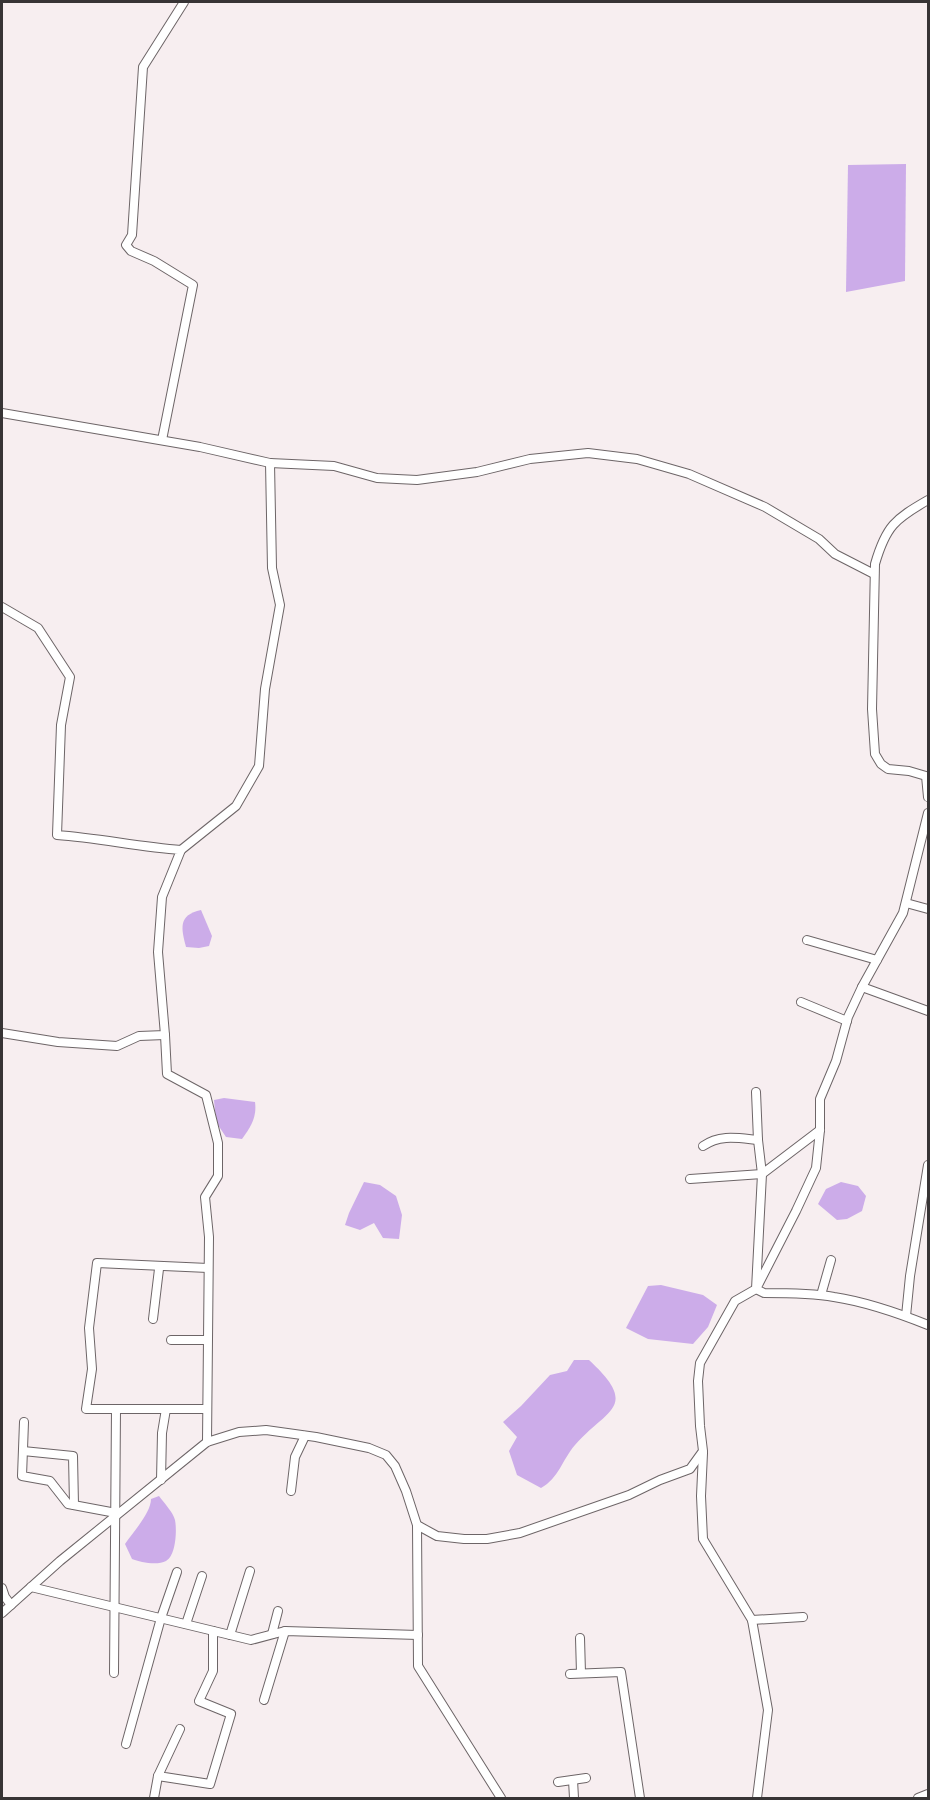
<svg xmlns="http://www.w3.org/2000/svg" width="930" height="1800" font-family="'Asap Condensed',sans-serif">
  <style>
    .water { fill: #ccace9 }
    .lines { fill: none; stroke-linecap: round; stroke-linejoin: round }
    .street-casing { stroke: #6d6567; stroke-width: 10 }
    .street { stroke: #fff; stroke-width: 8 }
  </style>
  <rect width="100%" height="100%" fill="#f7eef0"/>
  <!-- water -->
  <g class="water">
    <polygon points="906,164 905,281 846,292 848,165"/>
    <path d="M201,910L212,936L209,946L199,948L186,947C181,928 178,915 201,910Z"/>
    <path d="M224,1098L255,1102C257,1117 251,1127 242,1139L226,1137L216,1122L214,1100Z"/>
    <polygon points="364,1182 380,1185 396,1196 402,1215 399,1239 383,1238 374,1223 360,1230 345,1225 349,1213"/>
    <polygon points="841,1182 858,1186 866,1196 862,1211 847,1219 837,1220 818,1204 826,1189"/>
    <polygon points="661,1285 703,1295 717,1305 708,1327 693,1344 648,1339 626,1328 648,1286"/>
    <path d="M574,1360H589C641,1408 606,1409 575,1445C562,1460 559,1478 541,1488L517,1475L509,1451L517,1437L503,1422L521,1406L550,1375L567,1371Z"/>
    <path d="M159,1496C164,1503 173,1512 175,1520C177,1530 176,1556 166,1561C157,1566 140,1562 132,1559L125,1544C133,1532 151,1513 151,1499Z"/>
  </g>
  <g class="lines">
    <!-- street casing -->
    <g class="street-casing">
      <g id="street">
        <polyline points="2,413 200,447 270,463"/>
        <polyline points="162,440 193,285 154,261 131,251 126,245 132,235 143,67 184,2"/>
        <path d="M928,500C895,519 886,526 875,564L872,709L875,754L881,764L888,769L909,771L926,776L928,797"/>
        <path d="M2,607L38,628L70,677L61,725L57,835C99,838 139,847 181,850L162,897L158,952L165,1035L139,1036L117,1046L58,1042L2,1033"/>
        <path d="M928,813L903,913L862,987L848,1017L836,1061L820,1099V1130L816,1168L796,1211L756,1289L764,1293C787,1293 812,1293 834,1297C867,1302 898,1313 928,1325"/>
        <polyline points="181,850 236,806 259,766 265,689 280,605 272,568 270,463 334,466 377,478 417,480 477,472 530,459 588,453 637,459 689,474 765,507 819,539 835,554 874,574"/>
        <polyline points="906,903 928,909"/>
        <polyline points="807,940 877,960"/>
        <polyline points="862,987 928,1011"/>
        <polyline points="801,1002 847,1021"/>
        <polyline points="165,1035 167,1074 206,1095 218,1143 218,1176 205,1197 209,1237 207,1442"/>
        <path d="M703,1146C720,1134 738,1138 758,1140"/>
        <polyline points="690,1179 762,1174 820,1130"/>
        <polyline points="821,1295 831,1260"/>
        <polyline points="906,1316 910,1276 928,1165"/>
        <polyline points="153,1319 159,1269"/>
        <polyline points="171,1340 207,1340"/>
        <polyline points="207,1409 86,1409 92,1369 89,1328 97,1263 208,1268"/>
        <polyline points="24,1422 22,1476 50,1481 68,1504 116,1513"/>
        <polyline points="23,1451 73,1456 74,1505"/>
        <polyline points="703,1453 701,1496 703,1539 752,1620 768,1710 757,1798"/>
        <polyline points="161,1480 162,1433 166,1409"/>
        <polyline points="291,1491 295,1457 305,1436"/>
        <polyline points="417,1525 418,1666 501,1798"/>
        <polyline points="31,1587 251,1640 285,1631 418,1635"/>
        <polyline points="2,1588 5,1597 11,1605"/>
        <polyline points="2,1613 60,1561 207,1442 239,1432 266,1430 316,1437 369,1448 386,1455 395,1466 406,1491 417,1525 437,1536 464,1539 487,1539 520,1533 629,1495 660,1480 690,1469 703,1451 700,1426 698,1381 700,1363 735,1301 756,1289 762,1174 758,1140 756,1092"/>
        <polyline points="752,1620 803,1617"/>
        <polyline points="186,1624 202,1576"/>
        <polyline points="272,1634 278,1611"/>
        <polyline points="230,1635 250,1571"/>
        <polyline points="580,1638 581,1673"/>
        <polyline points="114,1673 116,1409"/>
        <polyline points="570,1674 621,1672 640,1798"/>
        <polyline points="264,1700 285,1631"/>
        <polyline points="180,1729 158,1776 210,1784 231,1714 199,1701 213,1671 213,1631"/>
        <polyline points="126,1744 161,1618 177,1572"/>
        <polyline points="573,1780 574,1798"/>
        <polyline points="558,1782 586,1778"/>
        <polyline points="154,1798 158,1776"/>
        <polyline points="918,1798 928,1794"/>
      </g>
    </g>
    <!-- street -->
    <use href="#street" class="street"/>
  </g>
  <!-- border -->
  <rect width="930" height="1800" fill="none" stroke="#373435" stroke-width="6"/>
</svg>
